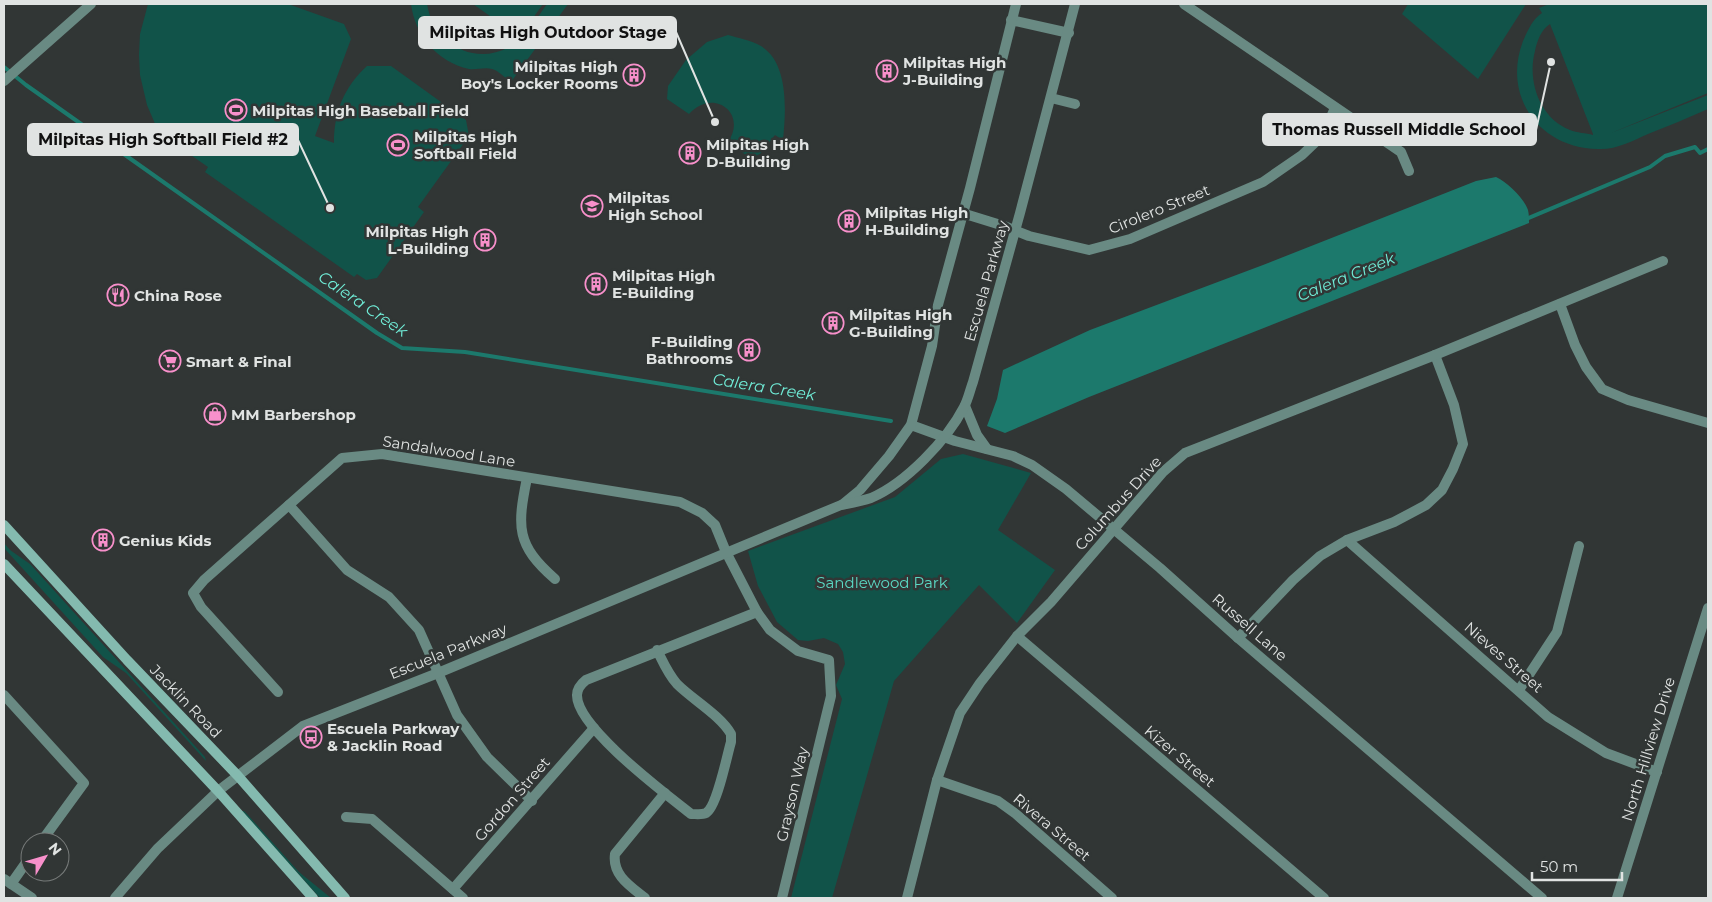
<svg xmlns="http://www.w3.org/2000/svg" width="1712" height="902" viewBox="0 0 1712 902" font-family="Montserrat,sans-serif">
	<rect width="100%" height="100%" fill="#313635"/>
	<!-- green -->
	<g fill="#115349" fill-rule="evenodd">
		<path d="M148,4H288L344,24L351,39L315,136L334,143C334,112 344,87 367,66H391L466,120L469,136L418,207L424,212L377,278L366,280L357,274L354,277L205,172L208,167L159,133L147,105L140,75L139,55L140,34Z"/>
		<path d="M411,4H427C433,42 473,67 509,47C526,37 536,19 547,4H568L511,82C506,79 498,70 492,69C485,67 476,70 469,69C437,62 415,35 411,4Z"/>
		<path d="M473,4H543L523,32L518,29L514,33Z"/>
		<path d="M1408,4H1526L1478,79L1402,14Z"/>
		<path d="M1549,4H1708V93L1611,133L1708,95V109C1688,118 1668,126 1648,134C1632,141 1616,150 1598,149C1539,148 1502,96 1523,41C1528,30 1532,20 1542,13L1539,8ZM1550,24L1593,134V135C1586,133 1577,133 1570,130C1539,118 1527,80 1535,51C1537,41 1541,30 1550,24Z"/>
		<path d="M728,35C738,38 751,40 761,46C789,63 786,111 783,140L775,135L760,154L750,158L728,142C748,113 713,87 689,114L667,99L668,86L686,60L707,42Z"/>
		<path d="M963,454L1031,473L998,530L1055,570L1017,623L979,585L894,681L832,898H791L842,699L836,685L845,664L843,652L838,644L824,638L808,641L798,640L777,622L758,586L748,551L895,497L941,459Z"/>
		<path d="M4,543L10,550L30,564L205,757L206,761L126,673L103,657L4,548Z"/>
		<path d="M242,811H244L248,815L299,872L331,898H320Z"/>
	</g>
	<!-- water -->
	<path fill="#1c796c" d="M1496,177C1507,182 1524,198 1528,210C1529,214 1529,219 1529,223L1089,397L1005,433L987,426L997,399L1003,370L1090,330L1263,265L1476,181Z"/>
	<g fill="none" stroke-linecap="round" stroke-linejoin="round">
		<!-- stream -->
		<g stroke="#1c796c" stroke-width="4">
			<path d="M4,67L26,85L377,333L402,348L465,352L891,421"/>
			<path d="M1524,220L1650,167L1665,156L1695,147L1700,153L1708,149"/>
		</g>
		<!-- minor -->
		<g stroke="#698a83" stroke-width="10">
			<path d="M1184,4L1401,152L1409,171"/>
			<path d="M4,81L91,4"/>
			<path d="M1051,98L1075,104"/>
			<path d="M962,213L1004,226L1029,236L1089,250L1130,239L1263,182L1302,155L1323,135L1335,108"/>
			<path d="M1560,304L1575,345L1586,367L1602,389L1628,400L1708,423"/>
			<path d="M911,425L955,441L1013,456L1032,465L1066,489L1160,568L1238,638L1542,898"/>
			<path d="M527,478C517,527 516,545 555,579"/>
			<path d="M289,505L347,570L389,597L419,630L457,715L487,757L532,801"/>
			<path d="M1347,540L1548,717L1606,753L1657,772"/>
			<path d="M1017,636L1324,898"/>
			<path d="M1238,638L1293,580L1320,556L1347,540L1394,522L1426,505L1442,490L1453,469L1463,444L1454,405L1435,355"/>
			<path d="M657,650C663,662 668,674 677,684C693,700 720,715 731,734V742C727,755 717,807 706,813C702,815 696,814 691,814C666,794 576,727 577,695C577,688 581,684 586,680L757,612"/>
			<path d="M1519,690L1557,632L1579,546"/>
			<path d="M278,692L201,607L193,593L204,580L342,458L382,454L680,502L702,513L715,525L726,552L757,612L770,630L798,651L829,660L831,696L782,898"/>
			<path d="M4,695L84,783L41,842"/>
			<path d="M937,780L998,801L1016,814L1112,898"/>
			<path d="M346,817L372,819L463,898"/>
			<path d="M4,879L32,898"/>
			<path d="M11,884L30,857"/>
			<path d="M453,889L594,728"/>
			<path d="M645,898C630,886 612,875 615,854L665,793"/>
			<path d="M907,898L937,780L960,713L980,683L1017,636L1051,602L1163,472L1185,453L1435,355L1663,261"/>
			<path d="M1617,898L1708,608"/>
		</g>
		<!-- tertiary -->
		<g stroke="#698a83" stroke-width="10">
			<path d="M1011,20L1069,33"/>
			<path d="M965,406L977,435L987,449"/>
			<path d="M843,504L860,490L889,456L911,425L932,346L938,305L970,188L1016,4"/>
			<path d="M115,898L158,848L218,791L303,726L438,673L841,505C851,503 862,501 871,498C906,483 947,440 964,407C968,400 970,390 973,382L1020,213L1075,4"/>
		</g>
		<!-- secondary -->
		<g stroke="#84baaf" stroke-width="10">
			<path d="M4,525L127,660L238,776L345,898"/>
			<path d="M4,564L218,791L313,898"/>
		</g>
	</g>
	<!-- icons -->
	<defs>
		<g id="building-ring" transform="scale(1.125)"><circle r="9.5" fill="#313635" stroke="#f890cb" stroke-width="1.5"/><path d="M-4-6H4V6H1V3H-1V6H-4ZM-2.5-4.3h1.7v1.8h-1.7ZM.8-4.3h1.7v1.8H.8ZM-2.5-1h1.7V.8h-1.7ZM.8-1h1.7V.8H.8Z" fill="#f890cb"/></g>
		<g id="stadium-ring" transform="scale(1.125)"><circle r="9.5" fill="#313635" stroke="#f890cb" stroke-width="1.5"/><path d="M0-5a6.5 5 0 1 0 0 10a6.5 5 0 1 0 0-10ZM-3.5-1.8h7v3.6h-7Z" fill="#f890cb"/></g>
		<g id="school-ring" transform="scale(1.125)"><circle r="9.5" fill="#313635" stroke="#f890cb" stroke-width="1.5"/><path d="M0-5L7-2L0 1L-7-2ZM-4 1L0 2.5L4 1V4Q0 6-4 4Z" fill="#f890cb"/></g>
		<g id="restaurant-ring" transform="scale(1.125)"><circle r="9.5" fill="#313635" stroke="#f890cb" stroke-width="1.5"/><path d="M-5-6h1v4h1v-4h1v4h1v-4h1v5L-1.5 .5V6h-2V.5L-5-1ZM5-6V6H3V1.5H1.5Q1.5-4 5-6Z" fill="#f890cb"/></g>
		<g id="supermarket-ring" transform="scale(1.125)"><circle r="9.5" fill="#313635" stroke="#f890cb" stroke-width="1.5"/><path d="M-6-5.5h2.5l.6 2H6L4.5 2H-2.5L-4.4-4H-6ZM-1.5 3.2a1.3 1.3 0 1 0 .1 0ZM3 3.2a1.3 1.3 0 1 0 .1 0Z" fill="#f890cb"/></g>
		<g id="shop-ring" transform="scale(1.125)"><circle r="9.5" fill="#313635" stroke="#f890cb" stroke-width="1.5"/><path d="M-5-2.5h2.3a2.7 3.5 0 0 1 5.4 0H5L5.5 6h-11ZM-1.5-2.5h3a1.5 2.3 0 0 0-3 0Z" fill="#f890cb"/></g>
		<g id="bus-ring" transform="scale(1.125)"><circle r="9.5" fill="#313635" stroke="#f890cb" stroke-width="1.5"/><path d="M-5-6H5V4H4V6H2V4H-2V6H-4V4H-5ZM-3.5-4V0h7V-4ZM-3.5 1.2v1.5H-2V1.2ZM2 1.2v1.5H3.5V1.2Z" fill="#f890cb"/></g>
	</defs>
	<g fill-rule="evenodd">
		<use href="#building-ring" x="887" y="71"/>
		<use href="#building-ring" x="634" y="75"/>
		<use href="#stadium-ring" x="236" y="110"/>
		<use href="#stadium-ring" x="398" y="145"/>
		<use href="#building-ring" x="690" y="153"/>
		<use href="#school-ring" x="592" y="206"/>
		<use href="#building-ring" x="849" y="221"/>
		<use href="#building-ring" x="485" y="240"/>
		<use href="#building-ring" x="596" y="284"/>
		<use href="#restaurant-ring" x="118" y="295"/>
		<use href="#building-ring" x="833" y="323"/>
		<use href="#building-ring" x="749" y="350"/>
		<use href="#supermarket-ring" x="170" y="361"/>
		<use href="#shop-ring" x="215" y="414"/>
		<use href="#building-ring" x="103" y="540"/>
		<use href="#bus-ring" x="311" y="737"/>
	</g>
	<g text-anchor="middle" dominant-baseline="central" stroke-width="5" stroke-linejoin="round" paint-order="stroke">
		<!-- poi labels -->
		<g font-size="15" font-weight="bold" fill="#e0e3e2" stroke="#313635" text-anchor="start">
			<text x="903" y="62">Milpitas High<tspan x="903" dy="17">J-Building</tspan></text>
			<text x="618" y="66" text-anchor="end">Milpitas High<tspan x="618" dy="17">Boy's Locker Rooms</tspan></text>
			<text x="252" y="110">Milpitas High Baseball Field</text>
			<text x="414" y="136">Milpitas High<tspan x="414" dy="17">Softball Field</tspan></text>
			<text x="706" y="144">Milpitas High<tspan x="706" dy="17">D-Building</tspan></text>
			<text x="608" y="197">Milpitas<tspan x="608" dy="17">High School</tspan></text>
			<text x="865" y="212">Milpitas High<tspan x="865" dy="17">H-Building</tspan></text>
			<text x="469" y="231" text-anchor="end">Milpitas High<tspan x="469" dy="17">L-Building</tspan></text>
			<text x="612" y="275">Milpitas High<tspan x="612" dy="17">E-Building</tspan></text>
			<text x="134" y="295">China Rose</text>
			<text x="849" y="314">Milpitas High<tspan x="849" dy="17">G-Building</tspan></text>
			<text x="733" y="341" text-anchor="end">F-Building<tspan x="733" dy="17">Bathrooms</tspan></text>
			<text x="186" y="361">Smart &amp; Final</text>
			<text x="231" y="414">MM Barbershop</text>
			<text x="119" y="540">Genius Kids</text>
			<text x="327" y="728">Escuela Parkway<tspan x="327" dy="17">&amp; Jacklin Road</tspan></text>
		</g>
		<!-- street labels -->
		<g font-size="15" fill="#e0e3e2" stroke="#313635">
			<text transform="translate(1159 209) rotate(-22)">Cirolero Street</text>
			<text transform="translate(986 281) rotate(-74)">Escuela Parkway</text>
			<text transform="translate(449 451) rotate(9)">Sandalwood Lane</text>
			<text transform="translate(1118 503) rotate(-48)">Columbus Drive</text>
			<text transform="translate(1250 627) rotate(41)">Russell Lane</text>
			<text transform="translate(448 651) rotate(-22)">Escuela Parkway</text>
			<text transform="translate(1504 657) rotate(41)">Nieves Street</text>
			<text transform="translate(186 701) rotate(46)">Jacklin Road</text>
			<text transform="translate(1648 749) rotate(-73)">North Hillview Drive</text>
			<text transform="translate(1180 756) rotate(40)">Kizer Street</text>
			<text transform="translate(792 794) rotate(-77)">Grayson Way</text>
			<text transform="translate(512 799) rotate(-49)">Gordon Street</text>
			<text transform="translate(1052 827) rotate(40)">Rivera Street</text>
		</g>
		<!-- park labels -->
		<g font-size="15" fill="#5ad9c4" stroke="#313635">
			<text x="882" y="582">Sandlewood Park</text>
		</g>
		<!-- water labels -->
		<g font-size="16" font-style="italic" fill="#70ecd7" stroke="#313635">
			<text transform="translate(1346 277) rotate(-22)">Calera Creek</text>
			<text transform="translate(363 304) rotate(34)">Calera Creek</text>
			<text transform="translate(764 387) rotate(9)">Calera Creek</text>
		</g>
	</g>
	<!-- callouts -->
	<path fill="none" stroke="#e0e3e2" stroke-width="2" d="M715 122L676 32M1551 62L1536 130M330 208L298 140"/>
	<g fill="#e0e3e2" stroke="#313635" stroke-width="2">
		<circle cx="715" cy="122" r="5"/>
		<circle cx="1551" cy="62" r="5"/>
		<circle cx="330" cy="208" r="5"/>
	</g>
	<g fill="#e0e3e2" stroke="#e0e3e2" stroke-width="2">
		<rect x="419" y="17" width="257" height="31" rx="5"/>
		<rect x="1263" y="114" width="273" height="31" rx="5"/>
		<rect x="28" y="124" width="270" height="31" rx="5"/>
	</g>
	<g font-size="16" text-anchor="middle" font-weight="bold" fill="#111">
		<text x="548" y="38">Milpitas High Outdoor Stage</text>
		<text x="1399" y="135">Thomas Russell Middle School</text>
		<text x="163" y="145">Milpitas High Softball Field #2</text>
	</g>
	<!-- border -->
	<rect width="1712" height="902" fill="none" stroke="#e0e3e2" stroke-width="10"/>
	<!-- north arrow -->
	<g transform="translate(45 857) rotate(52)"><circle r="24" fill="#313635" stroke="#777b7a"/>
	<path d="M0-4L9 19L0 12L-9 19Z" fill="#f890cb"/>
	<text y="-8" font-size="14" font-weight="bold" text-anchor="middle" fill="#e0e3e2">N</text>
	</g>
	<!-- scale -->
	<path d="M1532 872v8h90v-8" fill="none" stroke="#e0e3e2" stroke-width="2.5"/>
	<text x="1540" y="872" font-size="15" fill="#e0e3e2" stroke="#313635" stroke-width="4" paint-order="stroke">50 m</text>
</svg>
